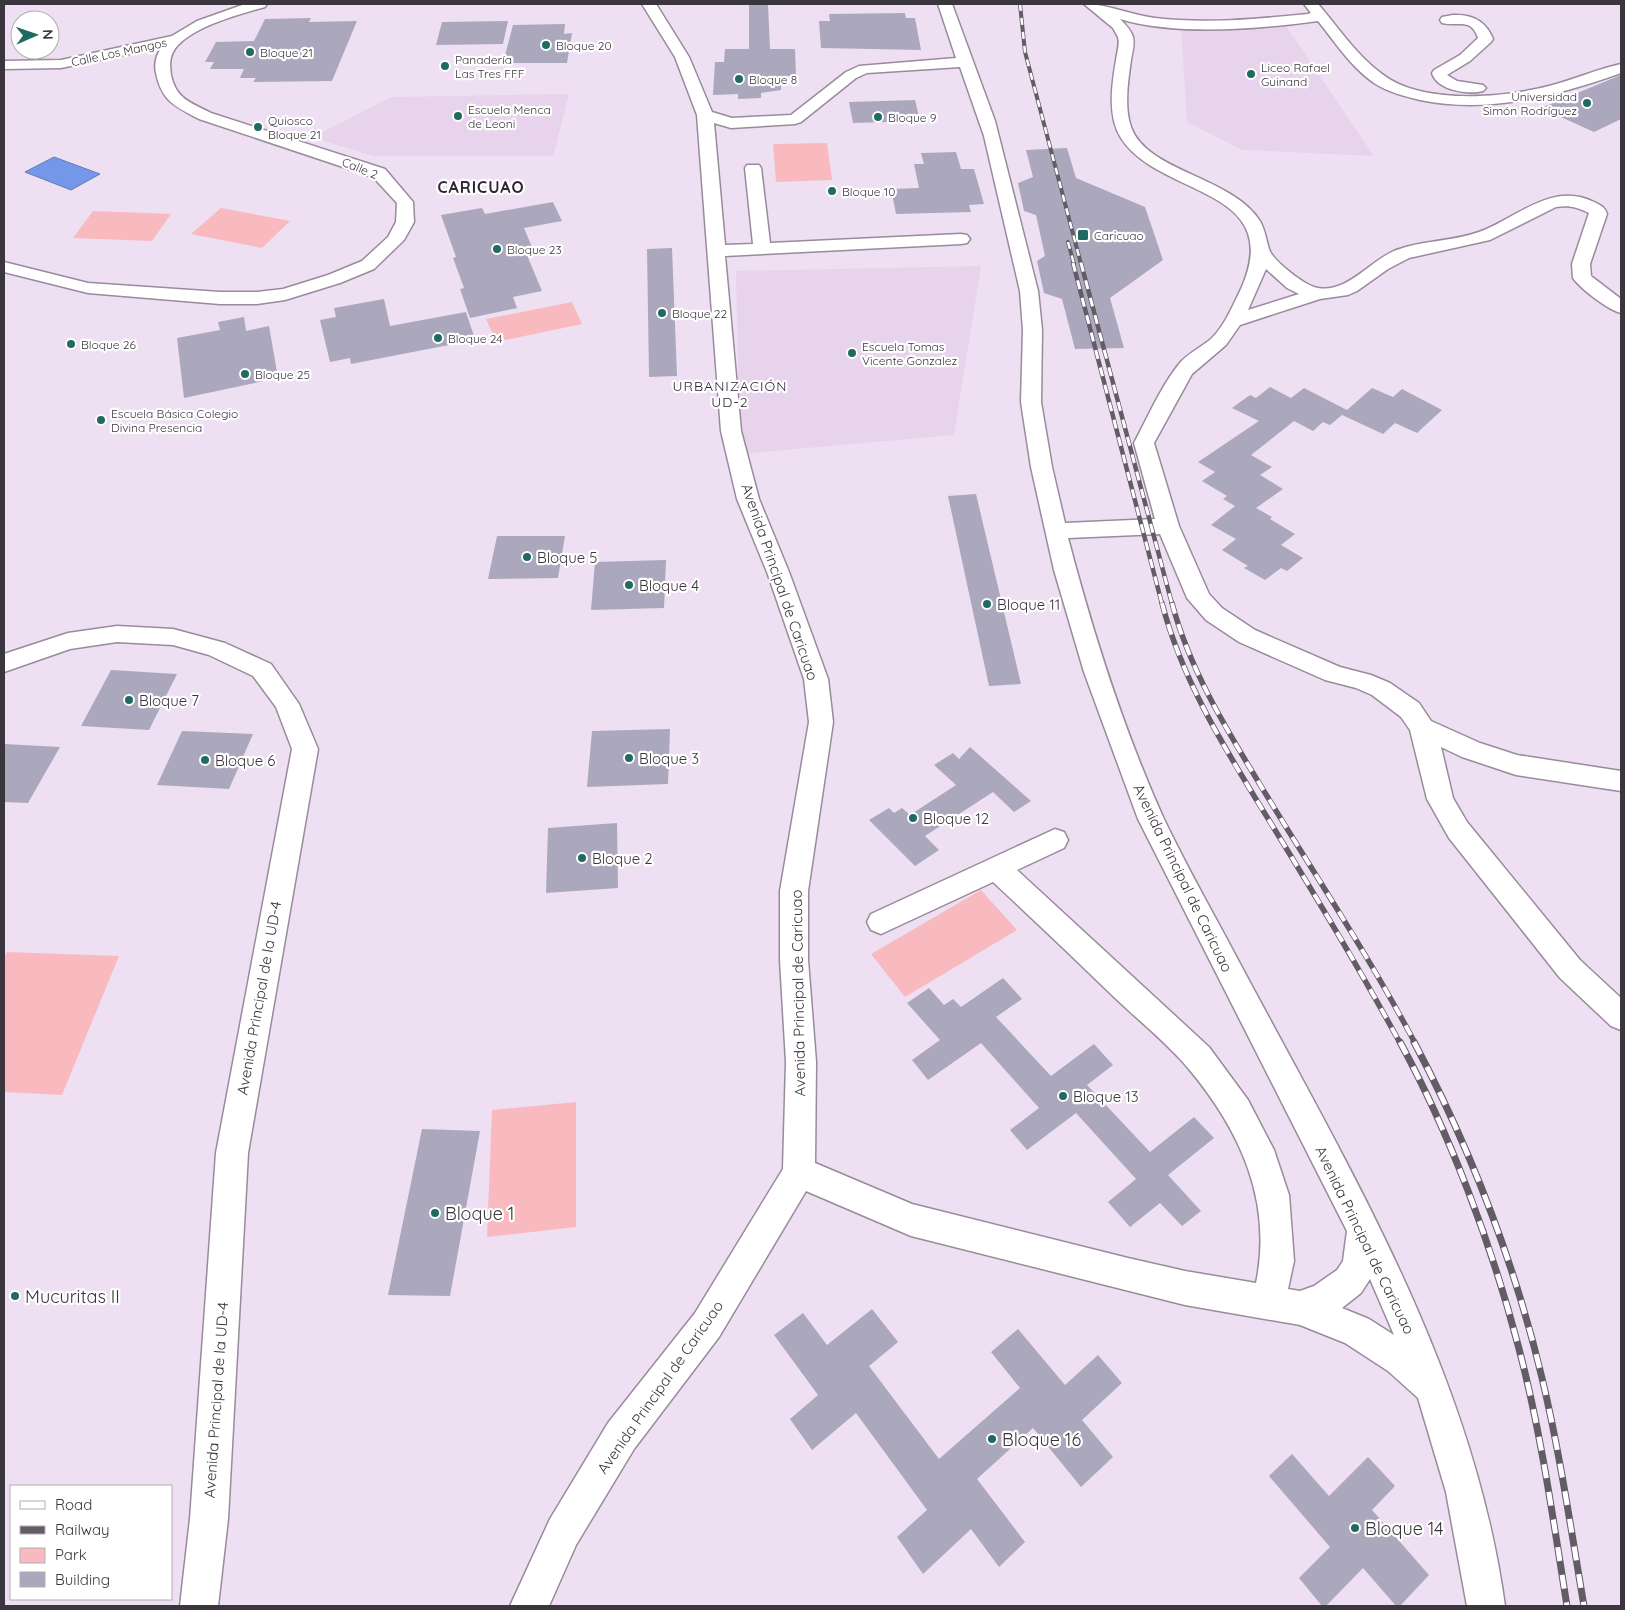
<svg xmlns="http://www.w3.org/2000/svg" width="1625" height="1610" viewBox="0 0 1625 1610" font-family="Quicksand,sans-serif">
	<rect width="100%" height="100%" fill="#efdff3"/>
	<!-- built -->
	<g fill="#e8d3ed">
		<path d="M1181,26H1286L1374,156L1242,150L1187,122Z"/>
		<path d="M569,94L553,156H373L324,141L315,136L391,97Z"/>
		<path d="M981,266L954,435L740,454L736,271Z"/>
	</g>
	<!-- green -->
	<g fill="#f8babf">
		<path d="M827,143L832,180L776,182L773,144Z"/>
		<path d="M221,208L290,221L262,248L191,234Z"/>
		<path d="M93,211L171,214L152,241L73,238Z"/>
		<path d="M572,302L582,324L496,342L486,319Z"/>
		<path d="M981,890L1017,930L905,997L871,954Z"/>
		<path d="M7,952L119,956L62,1095L4,1092V958Z"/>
		<path d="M576,1102V1227L487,1237L492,1110Z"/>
	</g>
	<!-- water -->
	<path fill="#7497e9" stroke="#637ab5" d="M54,157L100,174L71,190L25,172Z"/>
	<!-- building -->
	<g fill="#aba8be">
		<path d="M749,4H768L770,49H795L796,76H781V90L761,93V98L738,99V94L713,95L715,62H724L725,49H749Z"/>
		<path d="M905,13L906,18H915L921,50L821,48L819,21H830L829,14Z"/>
		<path d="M311,18L309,22L357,21L332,81L253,82L256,78H240L244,69H210L214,62H205L216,42L254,41L265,19Z"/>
		<path d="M508,21L503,44L436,45L442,22Z"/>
		<path d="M565,24L564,34L572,33L567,63H503L513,25Z"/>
		<path d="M1621,75V119L1594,132L1541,108Z"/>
		<path d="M915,100L920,121L853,123L849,102Z"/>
		<path d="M1067,148L1076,178L1145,207L1163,260L1110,298L1124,348L1075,349L1062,299L1044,293L1037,261L1045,256L1036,215L1024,211L1018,183L1033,177L1026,150Z"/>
		<path d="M956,152L961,169H974L984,204L969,205L971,212L896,214L891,189L919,188L914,164H924L921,153Z"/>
		<path d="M553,202L562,221L524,228L532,247L524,248L542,291L513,297L517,308L470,318L460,289L464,288L453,258L456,257L441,215L482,208L485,214Z"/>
		<path d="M672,248L677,376L649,377L647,249Z"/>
		<path d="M384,299L390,326L466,312L474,336L447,341L449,345L351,364L350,358L330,362L320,320L336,317L334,308Z"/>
		<path d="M244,317L246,331L269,326L278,378L184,398L177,338L220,330L218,322Z"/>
		<path d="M1270,387L1291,398L1304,388L1347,410L1372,388L1393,397L1402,389L1442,410L1417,433L1395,423L1383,434L1342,415L1330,425L1323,422L1313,431L1294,421L1251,455L1272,467L1260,475L1283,489L1256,508L1272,517L1270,519L1295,534L1281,545L1303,558L1287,571L1281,568L1265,580L1244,568L1248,566L1222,550L1236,539L1211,525L1235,506L1223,499L1227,496L1202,481L1215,472L1198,462L1259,421L1232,408L1250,395L1256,398Z"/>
		<path d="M976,494L1021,684L989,686L948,496Z"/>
		<path d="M497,536H565L558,578L488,579Z"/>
		<path d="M666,560L664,608L591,610L595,562Z"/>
		<path d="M111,670L177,674L149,730L81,726Z"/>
		<path d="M670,729L668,784L587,787L592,731Z"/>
		<path d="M182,731L253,734L229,789L157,785Z"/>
		<path d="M4,744L60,747L28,803L4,802Z"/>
		<path d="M970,747L1031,801L1014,812L993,792L925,836L939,850L915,866L869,820L889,808L894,813L902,808L910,815L956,785L934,765L953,753L959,759Z"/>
		<path d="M617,823L618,888L546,893L548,828Z"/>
		<path d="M1003,978L1022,999L996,1017L1051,1076L1094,1044L1113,1065L1087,1085L1150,1152L1194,1117L1214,1138L1168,1175L1201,1211L1182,1226L1160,1203L1130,1227L1108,1202L1136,1179L1076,1113L1027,1150L1010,1130L1039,1108L981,1043L928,1080L912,1060L940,1040L907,1003L929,988L944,1005L953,999L961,1007Z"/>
		<path d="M422,1129L480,1131L450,1296L388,1295Z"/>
		<path d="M872,1309L898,1342L869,1366L939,1459L1020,1388L991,1352L1018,1329L1065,1385L1098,1355L1122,1383L1082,1420L1113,1457L1081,1487L1033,1428L977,1479L1025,1542L999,1567L971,1529L923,1574L897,1537L927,1510L856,1413L812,1450L790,1419L818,1395L774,1335L803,1313L827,1345Z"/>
		<path d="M1292,1454L1329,1496L1368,1457L1395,1486L1372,1510L1429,1575L1400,1606H1396L1363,1568L1326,1606H1322L1299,1578L1330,1547L1269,1476Z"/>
	</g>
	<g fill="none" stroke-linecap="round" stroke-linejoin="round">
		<!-- minor casing -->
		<g stroke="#998a9c" stroke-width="3">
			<g id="minor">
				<path d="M245,4H267L265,7C240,14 186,28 173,52C169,60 170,67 171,75C176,99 190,102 211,113L385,169L413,202L414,222L404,240L374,269L340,283L285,300L257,304H220L88,293L4,272V262L88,283L220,292H257L283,289L328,275L362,261L388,237L396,222L397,203L373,177L199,119C175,106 162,102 156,73C154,64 156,55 162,47L61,68L4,69V61L61,60L172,36L197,21Z"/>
				<path d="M642,4H656L689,57L712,112L732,118L791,115L846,72L859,66L956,58L938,4H952L995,121L1038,291L1042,330L1041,402L1052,467L1065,523L1155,519L1134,443C1148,417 1160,388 1179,364C1188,353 1202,347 1212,338C1225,325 1233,305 1241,289C1287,186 1159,198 1121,138C1107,116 1112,84 1116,60C1117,52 1120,45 1118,37L1113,28L1084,4C1109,4 1130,15 1155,18C1205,24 1258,19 1308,14L1311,13L1304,4H1318C1338,27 1356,55 1382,74C1422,105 1502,98 1549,86C1573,80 1597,69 1621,64V73C1556,96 1489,114 1420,100C1404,96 1388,92 1374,83C1351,67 1335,42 1318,21C1260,29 1176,36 1120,19C1125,24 1131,30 1133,37C1135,45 1132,53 1131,60C1128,81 1124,107 1131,127C1147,172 1231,176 1260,221C1265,230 1266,239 1269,249C1272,260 1306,287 1318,288C1347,293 1369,262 1394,251C1421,240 1451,242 1479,232C1516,219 1551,181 1594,202C1600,205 1605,207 1607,214L1590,264L1591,276L1621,299V313C1608,310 1581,289 1573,278L1572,264L1589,213C1577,207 1569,205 1556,207L1490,240L1409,258L1388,269L1357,291L1348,295L1320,299L1240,325L1226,345L1192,374L1154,443L1179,526L1209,594L1222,608L1255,630L1340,667L1371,675L1390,683L1419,703L1431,721L1480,743L1517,755L1621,771V791L1516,775L1462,757L1441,747L1453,798L1467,822L1580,960L1621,998V1030L1611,1026L1560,978L1449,838L1427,799L1410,730L1401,717L1372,695L1356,688L1325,680L1239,642L1206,620L1187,598L1160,534L1068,538C1093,633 1123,729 1164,819C1184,861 1207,902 1229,943C1341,1155 1472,1365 1505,1606H1467L1446,1492L1418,1398L1388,1371L1345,1343L1300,1325L1185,1305L911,1236L806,1191L719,1337L634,1449L576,1545L549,1606H510L550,1519L608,1423L695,1313L783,1169L786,1062L780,960V891L809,722L804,679L767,572L737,499L721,431L697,115L675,57ZM960,67L984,136L1020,291L1023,330L1021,402L1031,467L1054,570L1084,672L1138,819L1347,1231L1343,1261L1337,1270L1314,1286L1300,1291L1288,1289L1294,1261L1289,1195L1274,1150L1248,1100L1209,1047L1017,870L1064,848L1068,840L1064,832L1055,829L871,914L867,922L871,930L881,934L993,882C1034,920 1074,958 1114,997C1137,1019 1168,1044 1188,1068C1240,1130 1273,1201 1256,1283L1185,1271L1128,1258L912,1204L815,1163L816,1062L808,960V891L833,722L828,679L789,572L759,499L741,431L725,256L961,244L967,243L970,239L967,235L961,234L770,243L761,168L759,165H747L745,168L753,244L725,245L714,123L731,128L795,124L801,122L856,78L867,73ZM1266,269L1287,288L1299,294L1248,310ZM1370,1279L1394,1335L1369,1319L1342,1308L1361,1293Z"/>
				<path d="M1453,15C1472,14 1486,21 1493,39L1491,42L1470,61L1447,75L1457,81L1483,85L1486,88L1483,91C1467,95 1437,90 1432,73L1434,70L1460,55L1478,38C1471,17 1458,27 1442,23L1440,20L1442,17Z"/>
				<path d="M117,626L173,629L225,643L271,664L299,704L318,749L248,1153L228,1519L218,1606H180L190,1519L216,1153L292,749L276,707L253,676L209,655L173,645L117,642L70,649L4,672V654L68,633Z"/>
			</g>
		</g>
		<!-- minor -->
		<use href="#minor" fill="#fff" fill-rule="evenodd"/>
		<!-- rail-far3 casing -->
		<g stroke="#635b66" stroke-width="4">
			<g id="rail-far3">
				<path d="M1020,4L1025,52L1081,264"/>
				<path d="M1068,242L1074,264"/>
			</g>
		</g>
		<!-- rail-far2 casing -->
		<g stroke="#635b66" stroke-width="4.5">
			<g id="rail-far2">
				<path d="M1073,263L1162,604"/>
				<path d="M1081,263L1172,604"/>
			</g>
		</g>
		<!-- rail-far1 casing -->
		<g stroke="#635b66" stroke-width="5.5">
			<g id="rail-far1">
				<path d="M1162,603C1183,685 1231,758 1275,830C1318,900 1361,971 1400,1043"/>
				<path d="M1172,603C1190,672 1230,735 1267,796C1317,878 1370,958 1415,1043"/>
			</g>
		</g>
		<!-- rail casing -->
		<g stroke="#635b66" stroke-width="7">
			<g id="rail">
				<path d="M1400,1042C1450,1134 1491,1243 1518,1345C1541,1431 1553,1519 1567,1606"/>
				<path d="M1414,1042C1470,1148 1514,1261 1542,1378C1560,1453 1571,1530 1584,1606"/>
			</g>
		</g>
		<!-- rail-far3 -->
		<use href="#rail-far3" stroke="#fff" stroke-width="2.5" stroke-dasharray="7" stroke-linecap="butt"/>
		<!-- rail-far2 -->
		<use href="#rail-far2" stroke="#fff" stroke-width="3" stroke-dasharray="9" stroke-linecap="butt"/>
		<!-- rail-far1 -->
		<use href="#rail-far1" stroke="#fff" stroke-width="4" stroke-dasharray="11" stroke-linecap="butt"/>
		<!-- rail -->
		<use href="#rail" stroke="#fff" stroke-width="5" stroke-dasharray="14" stroke-linecap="butt"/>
	</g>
	<!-- markers -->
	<g fill="#206a62" stroke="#fff" stroke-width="2">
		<circle cx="546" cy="45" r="5"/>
		<circle cx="250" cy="52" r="5"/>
		<circle cx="445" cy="66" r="5"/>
		<circle cx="1251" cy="74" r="5"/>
		<circle cx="739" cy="79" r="5"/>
		<circle cx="1587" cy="103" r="5"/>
		<circle cx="458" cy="116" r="5"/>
		<circle cx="878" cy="117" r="5"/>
		<circle cx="258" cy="127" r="5"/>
		<circle cx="832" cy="191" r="5"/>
		<rect x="1077" y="229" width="12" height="12" rx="2.5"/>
		<circle cx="497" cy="249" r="5"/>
		<circle cx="662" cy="313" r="5"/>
		<circle cx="438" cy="338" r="5"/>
		<circle cx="71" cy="344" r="5"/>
		<circle cx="852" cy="353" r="5"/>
		<circle cx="245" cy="374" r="5"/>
		<circle cx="101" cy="420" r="5"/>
		<circle cx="527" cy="557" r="5"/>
		<circle cx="629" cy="585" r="5"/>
		<circle cx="987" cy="604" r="5"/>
		<circle cx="129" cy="700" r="5"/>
		<circle cx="629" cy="758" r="5"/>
		<circle cx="205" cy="760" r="5"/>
		<circle cx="913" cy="818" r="5"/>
		<circle cx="582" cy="858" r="5"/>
		<circle cx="1063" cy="1096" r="5"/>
		<circle cx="435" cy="1213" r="5"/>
		<circle cx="15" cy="1296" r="5"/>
		<circle cx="992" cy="1439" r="5"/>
		<circle cx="1355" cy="1528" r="5"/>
	</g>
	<g text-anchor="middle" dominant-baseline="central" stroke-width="4.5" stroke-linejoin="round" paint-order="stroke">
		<!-- far-poi labels -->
		<g font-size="12" fill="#3b353d" stroke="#fff" text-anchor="start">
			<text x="556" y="45">Bloque 20</text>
			<text x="260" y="52">Bloque 21</text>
			<text x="455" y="59">Panadería<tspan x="455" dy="14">Las Tres FFF</tspan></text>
			<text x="1261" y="67">Liceo Rafael<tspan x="1261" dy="14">Guinand</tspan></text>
			<text x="749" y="79">Bloque 8</text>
			<text x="1577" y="96" text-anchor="end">Universidad<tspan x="1577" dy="14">Simón Rodríguez</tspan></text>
			<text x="468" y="109">Escuela Menca<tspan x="468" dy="14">de Leoni</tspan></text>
			<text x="888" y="117">Bloque 9</text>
			<text x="268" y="120">Quiosco<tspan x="268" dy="14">Bloque 21</tspan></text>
			<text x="842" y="191">Bloque 10</text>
			<text x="1094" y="235">Caricuao</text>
			<text x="507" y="249">Bloque 23</text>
			<text x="672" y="313">Bloque 22</text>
			<text x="448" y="338">Bloque 24</text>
			<text x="81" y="344">Bloque 26</text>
			<text x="862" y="346">Escuela Tomas<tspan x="862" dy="14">Vicente Gonzalez</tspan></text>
			<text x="255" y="374">Bloque 25</text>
			<text x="111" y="413">Escuela Básica Colegio<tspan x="111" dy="14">Divina Presencia</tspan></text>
		</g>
		<!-- far-street labels -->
		<g font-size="12" fill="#3b353d" stroke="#fff">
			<text transform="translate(119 52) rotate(-12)">Calle Los Mangos</text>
			<text transform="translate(360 168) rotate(22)">Calle 2</text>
		</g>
		<!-- far-neighbourhood labels -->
		<g font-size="14" letter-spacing="1" fill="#312634" stroke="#fff">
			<text x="730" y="386">URBANIZACIÓN<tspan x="730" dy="16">UD-2</tspan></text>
		</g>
		<!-- poi labels -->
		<g font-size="15" fill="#3b353d" stroke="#fff" text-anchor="start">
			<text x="537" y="557">Bloque 5</text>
			<text x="639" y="585">Bloque 4</text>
			<text x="997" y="604">Bloque 11</text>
			<text x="139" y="700">Bloque 7</text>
			<text x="639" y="758">Bloque 3</text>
			<text x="215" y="760">Bloque 6</text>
			<text x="923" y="818">Bloque 12</text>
			<text x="592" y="858">Bloque 2</text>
			<text x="1073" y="1096">Bloque 13</text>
		</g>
		<!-- street labels -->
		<g font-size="15" fill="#3b353d" stroke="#fff">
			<text transform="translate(780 582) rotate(71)">Avenida Principal de Caricuao</text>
			<text transform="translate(1183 878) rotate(64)">Avenida Principal de Caricuao</text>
			<text transform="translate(798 993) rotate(-91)">Avenida Principal de Caricuao</text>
			<text transform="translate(259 998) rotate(-80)">Avenida Principal de la UD-4</text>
			<text transform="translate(1365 1240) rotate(64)">Avenida Principal de Caricuao</text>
			<text transform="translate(660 1387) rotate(-55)">Avenida Principal de Caricuao</text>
			<text transform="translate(216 1400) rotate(-86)">Avenida Principal de la UD-4</text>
		</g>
		<!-- far-district labels -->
		<g font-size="16" font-weight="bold" letter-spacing="1" fill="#312634" stroke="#fff">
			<text x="481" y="187">CARICUAO</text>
		</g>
		<!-- near-poi labels -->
		<g font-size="18" fill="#3b353d" stroke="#fff" text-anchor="start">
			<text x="445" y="1213">Bloque 1</text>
			<text x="25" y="1296">Mucuritas II</text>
			<text x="1002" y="1439">Bloque 16</text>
			<text x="1365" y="1528">Bloque 14</text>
		</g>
	</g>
	<!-- border -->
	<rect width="1625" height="1610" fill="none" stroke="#3b353d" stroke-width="10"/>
	<!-- legend -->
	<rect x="10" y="1485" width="162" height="115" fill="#ffffff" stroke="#b1aeb1"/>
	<rect x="20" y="1501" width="25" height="8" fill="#ffffff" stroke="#b1aeb1"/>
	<text x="55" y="1510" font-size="15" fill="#3b353d">Road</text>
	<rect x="20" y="1526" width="25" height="8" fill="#635b66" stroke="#b1aeb1"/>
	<text x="55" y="1535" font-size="15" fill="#3b353d">Railway</text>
	<rect x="20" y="1548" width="25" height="15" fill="#f8babf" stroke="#b1aeb1"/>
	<text x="55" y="1560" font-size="15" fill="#3b353d">Park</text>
	<rect x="20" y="1572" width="25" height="15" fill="#aba8be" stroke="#b1aeb1"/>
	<text x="55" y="1585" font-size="15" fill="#3b353d">Building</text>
	<!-- north arrow -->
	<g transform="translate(35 35) rotate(88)"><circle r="24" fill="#ffffff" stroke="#b1aeb1"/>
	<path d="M0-4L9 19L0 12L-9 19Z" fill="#206a62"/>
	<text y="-8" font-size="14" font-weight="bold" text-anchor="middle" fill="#3b353d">N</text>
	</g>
</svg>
